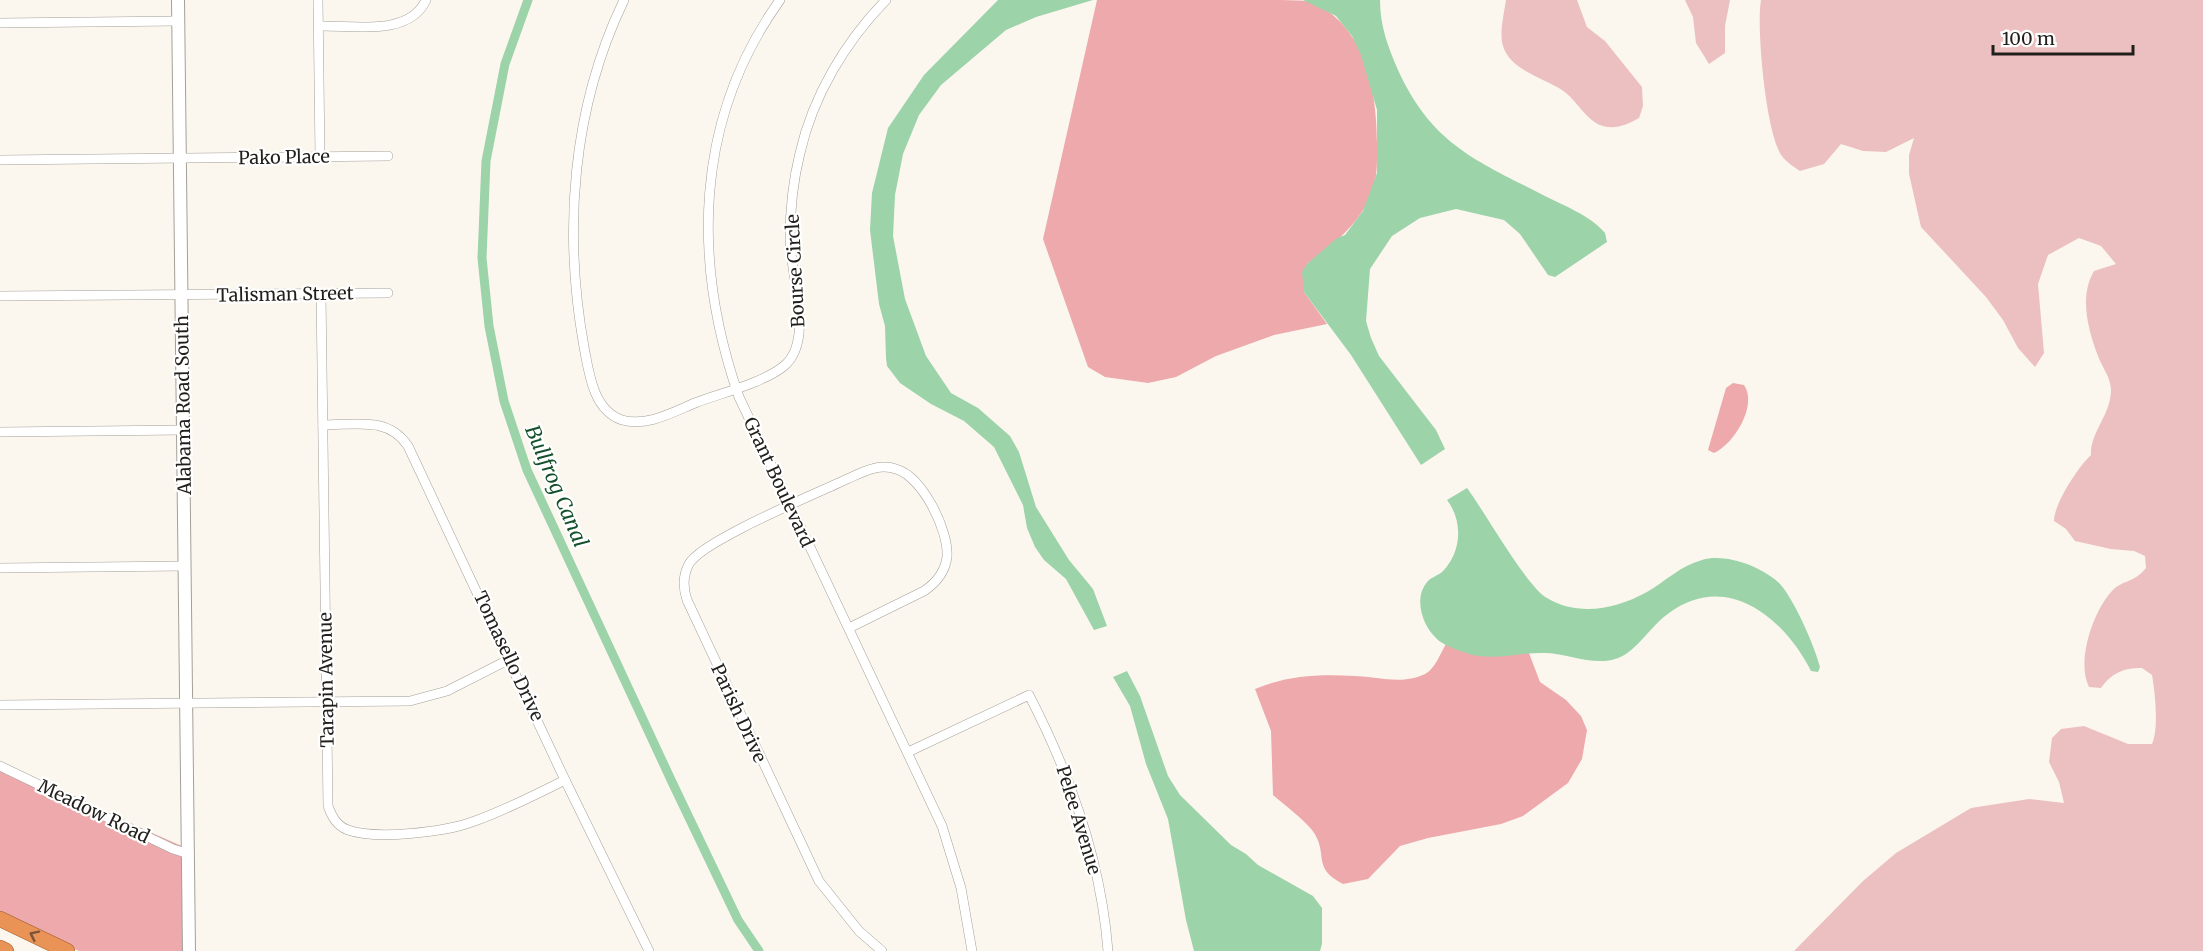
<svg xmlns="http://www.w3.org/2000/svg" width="2203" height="951" viewBox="0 0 2203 951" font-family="Merriweather,serif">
	<rect width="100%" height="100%" fill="#fbf7ee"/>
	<!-- green -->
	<g fill="#ecc0c1">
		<path d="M1506,0H1577L1587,27L1605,41L1642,87L1643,106L1639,118C1628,124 1616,130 1603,126C1586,121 1577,100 1562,90C1544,78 1510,70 1503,46C1499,33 1504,14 1506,0Z"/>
		<path d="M1685,0H1730L1725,26V53L1709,64L1696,43L1693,17Z"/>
		<path d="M1761,0H2203V951H1794L1863,881L1896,853L1971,808L2029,799L2064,803L2059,782L2049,762L2052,738L2061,729L2084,726L2128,744H2152C2159,729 2155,692 2152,675L2142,668C2123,668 2112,673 2101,688L2089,687C2076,662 2093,611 2112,591C2122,580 2134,583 2146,568L2145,556L2134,551L2111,549L2075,541L2066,529L2054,521C2054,504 2078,467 2091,455C2090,432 2111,415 2111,390C2111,378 2102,367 2098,356C2088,330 2079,296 2094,271L2116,264L2101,246L2079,238L2048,255L2038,284L2044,353L2035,367L2018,348L2003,320L1986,297L1921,227L1909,174V155L1914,138L1886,152L1863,151L1841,144L1824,164L1800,171C1794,167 1786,162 1782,156C1766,136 1756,26 1761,0Z"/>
	</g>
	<!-- forest -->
	<g fill="#eda9ab">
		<path d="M1097,0C1149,0 1201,0 1252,0C1269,0 1291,0 1307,1C1364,20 1377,89 1377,142C1377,160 1378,178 1371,195C1358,226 1332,245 1307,264L1304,292L1327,324L1274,335L1216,356L1176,377L1148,383L1105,377L1088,367L1043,239Z"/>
		<path d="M1733,383L1744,385C1758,405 1734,444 1714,453L1708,450L1726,388Z"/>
		<path d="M1446,644C1478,657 1495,657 1529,653L1540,682L1566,700L1581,716L1587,730L1582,759L1568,783L1523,816L1501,824L1428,838L1400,846L1368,879L1343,884C1310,867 1330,854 1312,830C1302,818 1286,806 1273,795L1271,731L1255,689C1289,675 1319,674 1355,676C1379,677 1402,685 1425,674C1435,669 1440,654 1446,644Z"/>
		<path d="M0,766L184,847V951H79L0,913Z"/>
	</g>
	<!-- water -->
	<g fill="#9cd3a9">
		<path d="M998,0H1093L1036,17L1006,30L941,85L919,115L903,154L895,195L893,236L905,299L926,356L951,393L978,408L1010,436L1019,452L1036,507L1069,560L1093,589L1107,626L1094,630L1066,579L1044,560L1035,547L1027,528L1023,505L994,447L964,421L931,404L900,383L887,366L886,358L885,326L879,304L870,230L872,193L888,128L924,75Z"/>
		<path d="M1303,0H1380C1380,26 1388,47 1398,70C1432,144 1475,160 1543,195C1564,206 1590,215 1605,233L1607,242L1555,277L1548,275L1520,234L1504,220L1456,209L1420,218L1392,236L1370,269L1366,321L1371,338L1379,356L1436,430L1445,449L1421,465L1351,355L1304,292L1302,272L1307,264L1337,238L1345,235L1363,211L1377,173V110L1361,55L1352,36L1336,16Z"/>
		<path d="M1467,488C1485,512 1526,586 1547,598C1579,617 1616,609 1647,592C1666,581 1680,566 1702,560C1725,553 1760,566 1778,582C1793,596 1815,647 1820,667L1818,672L1811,671C1784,618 1727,570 1669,613C1653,624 1642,643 1626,654C1602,670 1571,654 1546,653C1521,652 1497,660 1473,655C1463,652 1443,646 1436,638C1422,625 1413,597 1428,581C1432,577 1439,575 1443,571C1462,551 1463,521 1447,500Z"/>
		<path d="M1127,671L1140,696L1168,776L1180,795L1231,845L1246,854L1258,865L1313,896L1322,908V944L1320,951H1194L1186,920L1168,819L1146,764L1130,706L1113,677Z"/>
	</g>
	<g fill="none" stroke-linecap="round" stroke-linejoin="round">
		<!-- canal -->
		<path stroke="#9cd3a9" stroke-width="9" d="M528,0L505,64L486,161L482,258L489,326L504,401L527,470L672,782L738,920L759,951"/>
		<!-- minor casing -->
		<g stroke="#a4a098" stroke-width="10">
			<g id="minor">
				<path d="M318,0L320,156"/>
				<path d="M624,0C572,108 563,230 584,347C589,373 593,410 622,420C647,427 673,412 695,403C721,393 763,383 784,366C815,340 790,275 790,239C790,210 793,181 800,153C813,96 845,42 886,0"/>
				<path d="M780,0C694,120 692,262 739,397L942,826L961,888L972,951"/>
				<path d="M0,23L178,21"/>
				<path d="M319,26C353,25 409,37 426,0"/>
				<path d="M0,160L388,156"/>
				<path d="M321,294L328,806C332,817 337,826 348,830C377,840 444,832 472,822C504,811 535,795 565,780"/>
				<path d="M0,296L388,293"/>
				<path d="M323,425C356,425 388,416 408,446L565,780L649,951"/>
				<path d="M0,432L184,430"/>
				<path d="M0,568L185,566"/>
				<path d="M849,628L924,591C936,583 945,572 947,557C949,531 923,477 896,469C879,463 863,472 847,479C818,493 701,541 689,564C683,575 683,588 687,600L819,881L859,931L882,951"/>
				<path d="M0,705L410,701L447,691L508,660"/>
				<path d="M908,752L1029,695C1071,776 1101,860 1108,951"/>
				<path d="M0,766L173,849L189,854"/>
			</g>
		</g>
		<!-- tertiary casing -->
		<g stroke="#a4a098" stroke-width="14">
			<path id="tertiary" d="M178,0L189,951"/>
		</g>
		<!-- trunk casing -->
		<g stroke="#a05927" stroke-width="16">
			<g id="trunk">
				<path d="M0,919L67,951"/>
				<path d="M0,948L6,951"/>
			</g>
		</g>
		<!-- minor -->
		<use href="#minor" stroke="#fff" stroke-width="9"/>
		<!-- tertiary -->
		<use href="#tertiary" stroke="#fff" stroke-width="12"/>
		<!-- trunk -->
		<use href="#trunk" stroke="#ea9357" stroke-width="15"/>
	</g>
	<!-- one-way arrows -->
	<defs><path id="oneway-chevron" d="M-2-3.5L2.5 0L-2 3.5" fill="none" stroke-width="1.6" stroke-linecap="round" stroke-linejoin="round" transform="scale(1.5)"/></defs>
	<use stroke="#7b5337" href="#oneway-chevron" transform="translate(34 935) rotate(-154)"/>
	<g text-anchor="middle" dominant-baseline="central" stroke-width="4.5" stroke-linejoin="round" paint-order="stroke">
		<!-- street labels -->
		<g font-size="18" fill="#211f1c" stroke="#fff">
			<text transform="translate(284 157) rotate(-1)">Pako Place</text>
			<text transform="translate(795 271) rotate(-93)">Bourse Circle</text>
			<text transform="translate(285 294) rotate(-1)">Talisman Street</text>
			<text transform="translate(183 405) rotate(-91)">Alabama Road South</text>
			<text transform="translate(779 482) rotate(65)">Grant Boulevard</text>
			<text transform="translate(509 656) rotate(65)">Tomasello Drive</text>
			<text transform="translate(326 680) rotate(-91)">Tarapin Avenue</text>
			<text transform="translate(739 713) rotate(65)">Parish Drive</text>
			<text transform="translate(94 811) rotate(26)">Meadow Road</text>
			<text transform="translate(1079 820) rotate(73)">Pelee Avenue</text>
		</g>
		<!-- water labels -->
		<g font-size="20" font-style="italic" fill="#14512b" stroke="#fff">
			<text transform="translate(557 486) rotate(67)">Bullfrog Canal</text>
		</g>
	</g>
	<!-- scale -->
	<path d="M1993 45v9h140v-9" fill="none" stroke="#211f1c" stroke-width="3"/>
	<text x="2002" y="45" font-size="18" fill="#211f1c" stroke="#ffffff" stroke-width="4.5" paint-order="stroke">100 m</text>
</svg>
